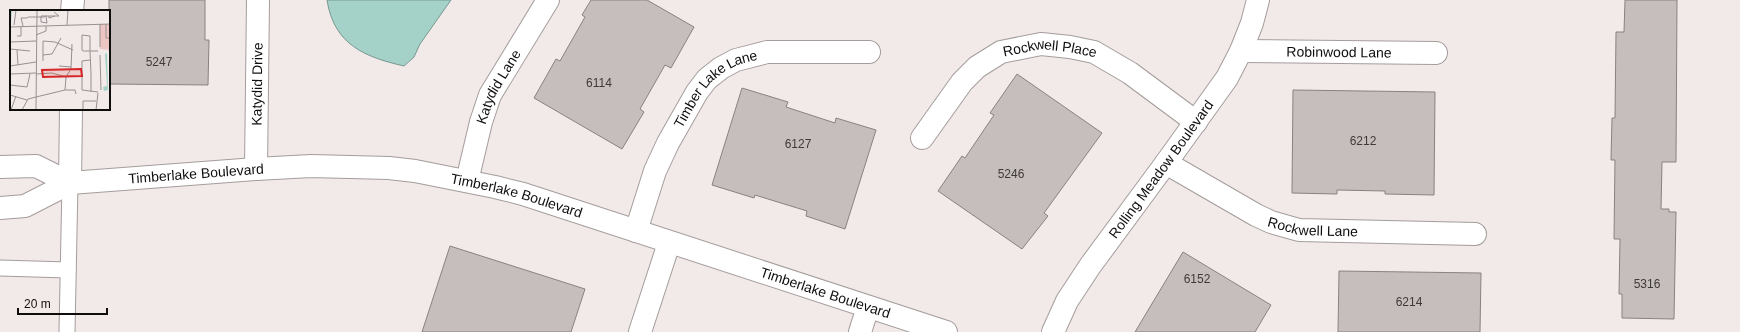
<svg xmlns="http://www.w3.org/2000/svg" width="1740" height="332" viewBox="0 0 1740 332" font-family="Arial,sans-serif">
	<rect width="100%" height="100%" fill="#f2e9e9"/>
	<!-- water -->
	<path fill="#a5d2c8" stroke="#789790" d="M327,0H451L420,44L414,57L404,66C365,57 334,45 327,0Z"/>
	<!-- building -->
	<g fill="#c6bebd" stroke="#898281">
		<path d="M109,0H205V40H209L208,85L109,84Z"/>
		<path d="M591,0H647L694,27L671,68L665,65L640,109L644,112L622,149L534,98L556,59L560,61L585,17L582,15Z"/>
		<path d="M1625,0H1677L1676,162H1662L1661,209H1669V212H1676L1674,319L1622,318V294H1619L1620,239H1614L1615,160H1611L1612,118H1615L1616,32H1624Z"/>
		<path d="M1017,74L1102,133L1044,213L1048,216L1022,249L938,191L962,156L965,158L994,115L990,113Z"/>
		<path d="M742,88L788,102L786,107L835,123L836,118L876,130L845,229L806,216L807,211L755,195L754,198L712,185Z"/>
		<path d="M1293,90L1435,92L1434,195L1385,194V191L1337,190V194L1292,193Z"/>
		<path d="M450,246L585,289L571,332H422Z"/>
		<path d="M1183,252L1271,305L1255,332H1135Z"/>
		<path d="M1339,271L1481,273L1480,332H1338Z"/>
	</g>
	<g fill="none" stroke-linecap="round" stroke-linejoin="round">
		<!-- service casing -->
		<g stroke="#a49d9c" stroke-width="17">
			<g id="service">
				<path d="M0,268L68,270"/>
				<path d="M67,332L70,183"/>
			</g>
		</g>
		<!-- minor casing -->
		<g stroke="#a49d9c" stroke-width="24">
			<g id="minor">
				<path d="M72,11L73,0"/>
				<path id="s1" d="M1241,51L1436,53"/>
				<path id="s2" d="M922,138L962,82L977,67L1001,52L1041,44L1070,47L1094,52L1130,73L1196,122"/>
				<path id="s3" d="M1166,163L1256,215L1271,222L1299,230L1475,234"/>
				<path d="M0,167L36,166L70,183"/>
				<path id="s4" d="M256,169L258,0"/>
				<path id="s5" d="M467,181L481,122L490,95L548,0"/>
				<path d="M70,183L71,109"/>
				<path id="s6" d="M0,208L25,206L70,183L256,169L311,166L389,168L415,171L495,187L523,194L946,332"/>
				<path id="s7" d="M636,231L655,171L668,143L697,92L707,79L721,68L736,60L767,52H869"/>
				<path d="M640,332L669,243"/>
				<path d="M860,332L868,307"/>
				<path id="s8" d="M1053,332L1067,301L1090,266L1166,163L1227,78L1241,51L1252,23L1258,0"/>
			</g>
		</g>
		<!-- service -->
		<use href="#service" stroke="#fff" stroke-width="15"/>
		<!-- minor -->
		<use href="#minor" stroke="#fff" stroke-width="22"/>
	</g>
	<g text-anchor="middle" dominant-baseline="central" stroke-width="3" stroke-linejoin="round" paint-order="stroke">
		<!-- number labels -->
		<g font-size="12" fill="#3e3a39">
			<text x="159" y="62">5247</text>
			<text x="599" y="83">6114</text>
			<text x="1363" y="141">6212</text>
			<text x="798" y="144">6127</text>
			<text x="1011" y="174">5246</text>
			<text x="1197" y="279">6152</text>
			<text x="1647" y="284">5316</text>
			<text x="1409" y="302">6214</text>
		</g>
		<!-- street labels -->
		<g font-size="14" fill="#100e0d" stroke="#f2e9e9">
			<text stroke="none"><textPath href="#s1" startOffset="98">Robinwood Lane</textPath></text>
			<text stroke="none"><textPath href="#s2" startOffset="168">Rockwell Place</textPath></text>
			<text stroke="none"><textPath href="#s4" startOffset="85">Katydid Drive</textPath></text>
			<text stroke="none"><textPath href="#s5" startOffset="100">Katydid Lane</textPath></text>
			<text stroke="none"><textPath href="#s7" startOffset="169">Timber Lake Lane</textPath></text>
			<text stroke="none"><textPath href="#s8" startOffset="196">Rolling Meadow Boulevard</textPath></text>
			<text stroke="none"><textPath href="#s6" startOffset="202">Timberlake Boulevard</textPath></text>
			<text stroke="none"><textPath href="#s6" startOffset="526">Timberlake Boulevard</textPath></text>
			<text stroke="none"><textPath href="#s3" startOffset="163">Rockwell Lane</textPath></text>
			<text stroke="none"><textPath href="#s6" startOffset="850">Timberlake Boulevard</textPath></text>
		</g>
	</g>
	<!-- overview -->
	<g transform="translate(10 10)">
		<rect width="100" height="100" fill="#f2e9e9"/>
		<path d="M90,14H100V40L90,39Z" fill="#ebc6c3"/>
		<path d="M97,43L98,80L94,81L93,77L97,76L95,44Z" fill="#a5d2c8"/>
		<path fill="none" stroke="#a5d2c8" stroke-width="2" d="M0,12L1,0"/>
		<path fill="none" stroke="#989191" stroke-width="1" d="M44,2L49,6H39V8L45,6M96,14V28H100M4,15L6,0M57,15L58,0M13,16L11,8H17L18,7H34L36,6L37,13L31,12V6H39M0,17L100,14M26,25L36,21V16M7,26H11V16M0,32L26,31M90,37V14M0,39L20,41M7,40L8,55M33,45L42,44L51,28M90,45L91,80M80,50L72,51V80L88,82M33,51V31L45,32L63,40M0,56L26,52M49,56L61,57M0,64L26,63M26,64L42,63L56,67M0,75L17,77L20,64M55,80L56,67L61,59L62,34M55,80H65L66,84M81,82V64L80,41V26L72,25V40L73,41H88M0,85L17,90M26,87L55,80M1,100L6,86M12,100L18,89L26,87M26,100L27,0M73,100V91H86M86,100L88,83"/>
		<path fill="#d62828" fill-opacity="0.15" stroke="#d62828" stroke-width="2" d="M71,59L72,66L33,67L32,60Z"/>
		<rect width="100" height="100" fill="none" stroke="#100e0d" stroke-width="2"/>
	</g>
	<!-- scale -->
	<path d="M18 308v6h89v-6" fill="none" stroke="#100e0d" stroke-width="2"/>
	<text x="24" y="308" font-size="12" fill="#100e0d" stroke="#f2e9e9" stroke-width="3" paint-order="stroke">20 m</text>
</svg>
